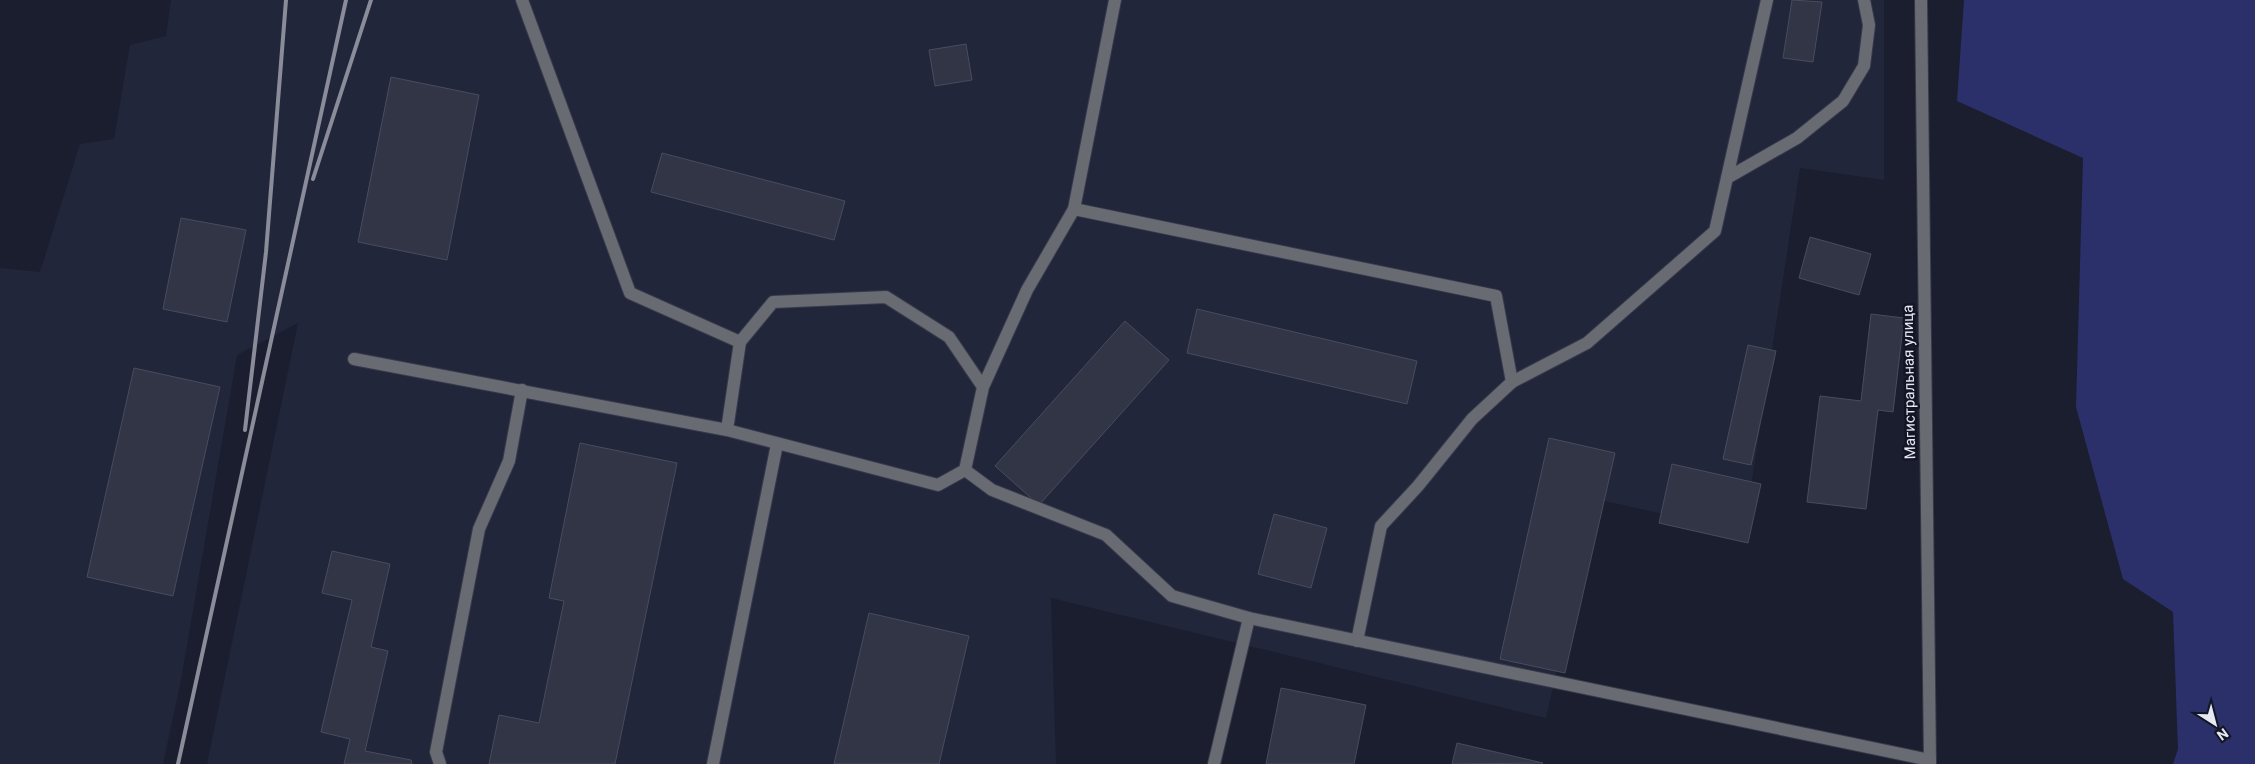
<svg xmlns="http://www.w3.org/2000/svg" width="2255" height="764" viewBox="0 0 2255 764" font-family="Roboto,sans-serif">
	<rect width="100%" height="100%" fill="#1b1e2e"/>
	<!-- built -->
	<path fill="#22263b" d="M171,0H1884V180L1800,168L1744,532L1596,499L1546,718L1051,598L1056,764H207L298,323L237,355L181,680L163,764H0V268L40,272L80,144L114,139L130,45L166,36Z"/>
	<!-- green -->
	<path fill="#2b306a" d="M1964,0H2255V764H2173L2178,749L2173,612L2123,579L2076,407L2083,158L1957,101Z"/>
	<!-- building -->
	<g fill="#323546" stroke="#484c5d">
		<path d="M1792,0L1822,2L1813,62L1783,58Z"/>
		<path d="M966,44L972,80L935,86L929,50Z"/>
		<path d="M391,77L479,95L447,260L358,242Z"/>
		<path d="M662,153L845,201L834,240L651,192Z"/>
		<path d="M181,218L246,230L227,322L163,309Z"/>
		<path d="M1810,237L1871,254L1859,295L1799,278Z"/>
		<path d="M1197,309L1417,361L1407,404L1187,353Z"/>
		<path d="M1871,314L1904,318L1893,412L1878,410L1866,509L1807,502L1820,396L1861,401Z"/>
		<path d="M1125,321L1169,360L1039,505L995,466Z"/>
		<path d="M1748,345L1776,351L1751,465L1723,459Z"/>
		<path d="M134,368L220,387L173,596L87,577Z"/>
		<path d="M1549,438L1615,453L1565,673L1500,659Z"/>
		<path d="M580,443L677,463L615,764H489L499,715L539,723L564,601L549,598Z"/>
		<path d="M1672,464L1761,484L1748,543L1659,523Z"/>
		<path d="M1274,514L1327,528L1311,588L1258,574Z"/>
		<path d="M332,551L390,564L371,647L388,651L365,751L411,760L412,764H344L350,739L321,732L352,600L322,593Z"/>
		<path d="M869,613L969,636L939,764H834Z"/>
		<path d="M1281,688L1366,705L1354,764H1266Z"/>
		<path d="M1457,743L1543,763L1452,764Z"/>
	</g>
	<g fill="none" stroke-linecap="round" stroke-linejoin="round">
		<!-- minor casing -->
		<g stroke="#373a4a" stroke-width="14">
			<g id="minor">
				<path d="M522,0L630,293L740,342"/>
				<path d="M1115,0L1074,209L1496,296L1512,382"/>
				<path d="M1921,0L1930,764"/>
				<path d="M1727,178L1797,138L1843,101L1864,66L1869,25L1864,0"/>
				<path d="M354,359L727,430"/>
				<path d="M983,387L949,337L886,297L773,302L740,342L727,430L938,485L965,470L983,387L1027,290L1074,209"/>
				<path d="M965,470L992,490L1106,535L1172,596L1249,618L1930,760"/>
				<path d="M1357,641L1381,526L1418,486L1472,419L1512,382L1587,343L1715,231L1767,0"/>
				<path d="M440,764L436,752L479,529L509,461L522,390"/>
				<path d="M713,764L777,444"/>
				<path d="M1214,764L1249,618"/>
			</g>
		</g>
		<!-- minor -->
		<use href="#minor" stroke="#696b73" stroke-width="12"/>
		<!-- rail -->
		<g stroke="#8a8c9a" stroke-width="4">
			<path d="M313,179L371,0"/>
			<path d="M245,430L266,252L286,0"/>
			<path d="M178,764L346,0"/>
		</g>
	</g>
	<g text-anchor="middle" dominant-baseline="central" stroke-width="5" stroke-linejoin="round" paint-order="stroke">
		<!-- street labels -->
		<g font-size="15" fill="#e6e8f3" stroke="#121524">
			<text transform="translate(1909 382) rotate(-91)">Магистральная улица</text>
		</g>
	</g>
	<!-- north arrow -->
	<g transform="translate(2215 724) rotate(144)" stroke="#121524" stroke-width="4" paint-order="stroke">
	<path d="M0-4L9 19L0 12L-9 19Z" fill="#e6e8f3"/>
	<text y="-8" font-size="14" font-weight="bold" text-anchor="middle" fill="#e6e8f3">N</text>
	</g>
</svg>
